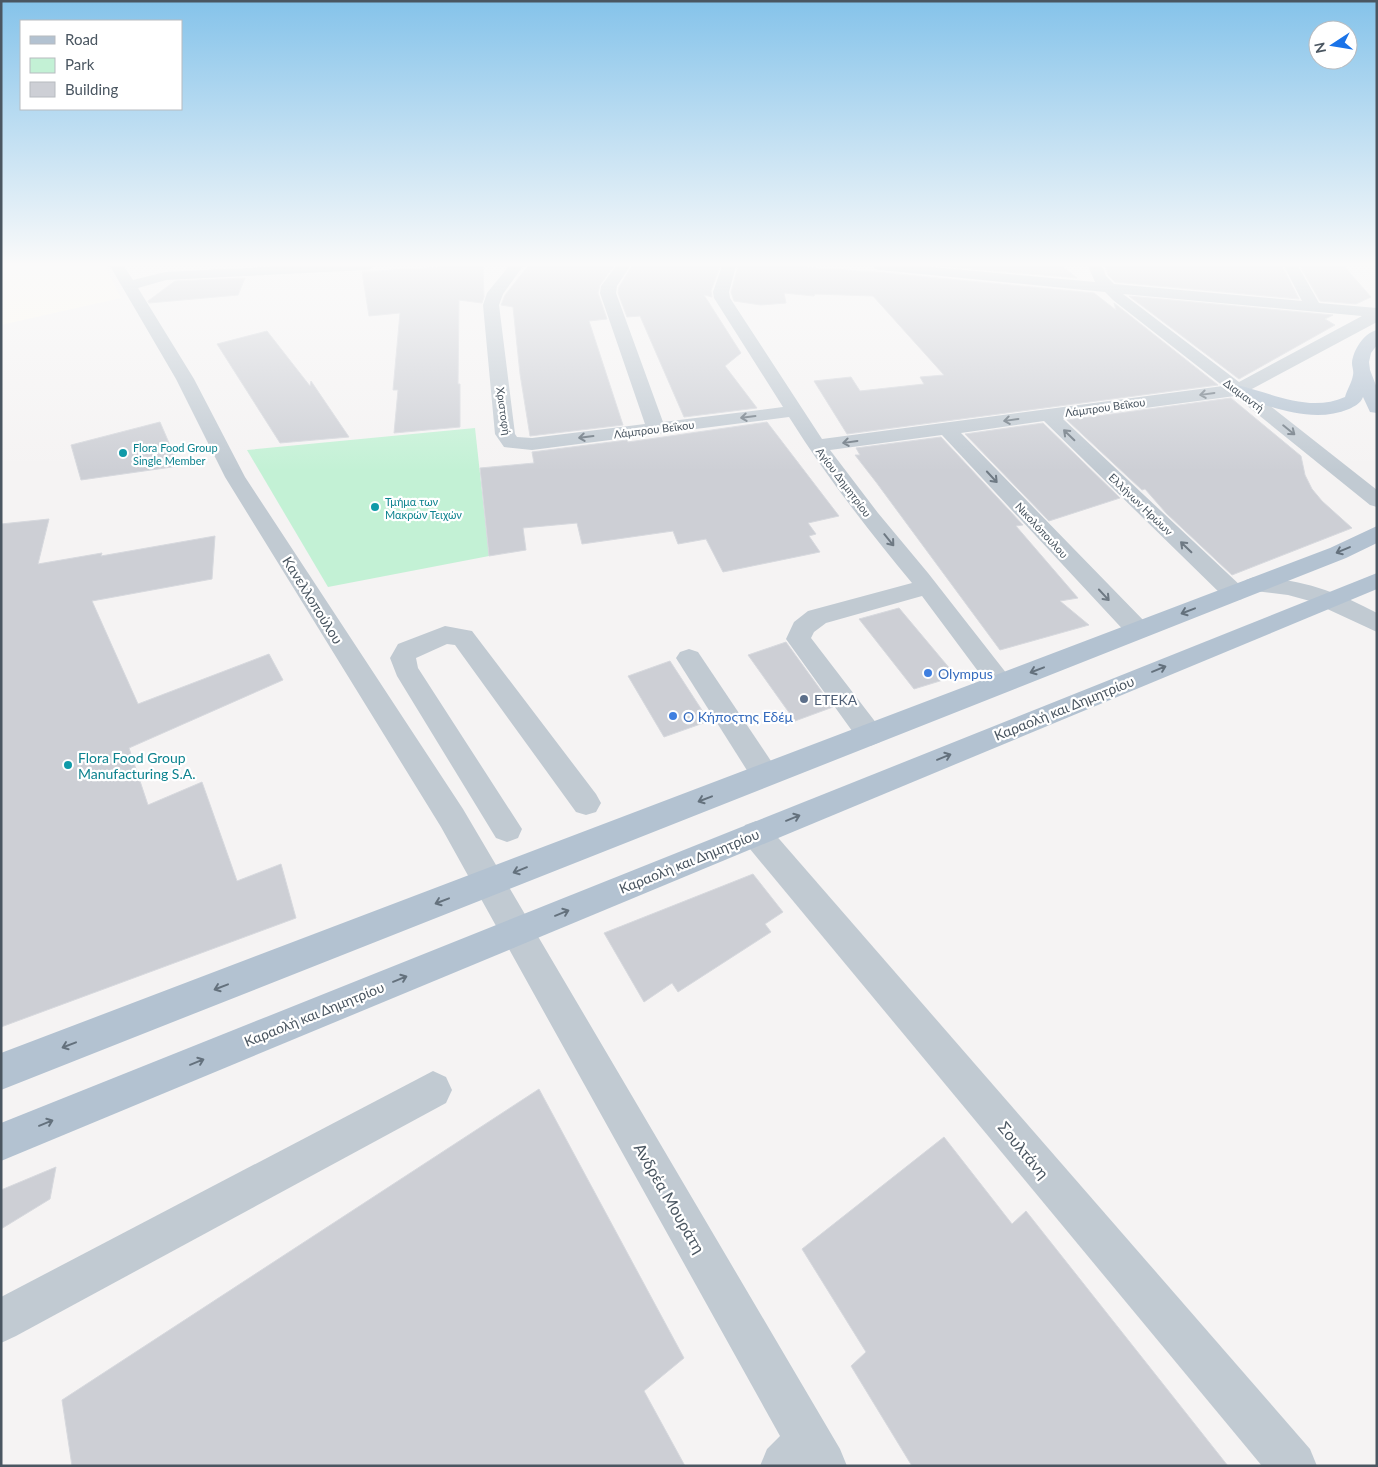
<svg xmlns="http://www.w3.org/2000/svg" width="1378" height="1467" viewBox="0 0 1378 1467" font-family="Lato,sans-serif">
	<rect width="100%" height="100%" fill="#f5f3f3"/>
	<!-- commercial -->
	<path fill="#fdf9ef" d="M1,266H105L121,298L1,325Z"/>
	<!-- green -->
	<path fill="#c3f1d5" d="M475,428L489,556L328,587L247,450Z"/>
	<!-- building -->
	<g fill="#cdcfd5" stroke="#d7d9de">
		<path d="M455,266H483L484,297L482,303L459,300L458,384H460V427L394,433L398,390H393L400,313L369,316L362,272Z"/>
		<path d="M528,266H614L600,285L598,293L607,319L589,321L623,425L530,436L520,374L513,307L501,305L505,295Z"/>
		<path d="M632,266H720L711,291L712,297L704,295L741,353L725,366L757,408L684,417L640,316L627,317L618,293L619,287Z"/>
		<path d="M738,266H791L887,273L1094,293L1116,310L1114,303L1218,385L847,434L814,381L851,377L860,391L924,384L920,377L944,375L873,296L815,294L814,296L784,293L786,303L761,305L734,301L731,292Z"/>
		<path d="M937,266H1062L1077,278Z"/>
		<path d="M1105,266H1282L1299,299L1115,282L1108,275Z"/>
		<path d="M1300,266H1344L1371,297L1356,304L1320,301Z"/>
		<path d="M245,278L238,295L149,303L148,301L175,281Z"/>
		<path d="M1129,296L1333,315L1325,319L1335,325L1239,379Z"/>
		<path d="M267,331L310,386L311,381L349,437L280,443L217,344Z"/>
		<path d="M1231,398L1301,456L1305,475L1312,489L1322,501L1352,528L1232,575L1166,513L1145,489L1142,490L1067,420Z"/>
		<path d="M160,422L179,466L81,480L71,445Z"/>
		<path d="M767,422L839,516L808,523L816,534L809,536L820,552L723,572L706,539L678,544L673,531L582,544L577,523L523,528L526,550L489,556L480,468L534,463L532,452L627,440L628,442Z"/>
		<path d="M1043,423L1120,498L1049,521L965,434Z"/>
		<path d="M941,437L1023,525L1016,526L1078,598L1060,601L1089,625L1000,650L876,482L855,455H860L856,448Z"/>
		<path d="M49,519L38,564L102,553L101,556L215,536L212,579L92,601L138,704L269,654L283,680L129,748L148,805L202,782L237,881L281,864L296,918L1,1027V524Z"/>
		<path d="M899,608L956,676L914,689L859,619Z"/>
		<path d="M786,642L833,707L795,721L748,655Z"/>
		<path d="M670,661L709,721L664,737L628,676Z"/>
		<path d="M753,874L783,912L765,924L771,932L678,992L672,983L644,1002L604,933Z"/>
		<path d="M539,1089L684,1358L644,1391L685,1466H72L62,1400Z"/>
		<path d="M944,1137L1012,1224L1026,1211L1228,1466H912L851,1366L866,1352L802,1249Z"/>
		<path d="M56,1167L50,1199L1,1229V1190Z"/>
	</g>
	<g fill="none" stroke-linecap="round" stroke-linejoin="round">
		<!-- minor -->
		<g fill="#c1cad2" fill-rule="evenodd">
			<path d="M110,266H124L133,280L165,272L287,266H373L371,269L366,270L166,280L138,288L194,379L245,477L463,809L840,1449L847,1466H760L767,1449L780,1436L441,827L225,477L176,379Z"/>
			<path d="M509,266H523L503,294L499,305L515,434L517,437L532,438L645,424L600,293L601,286L616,266H630L617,286L616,293L663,422L783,407L714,298L713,292L722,266H736L729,292L730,298L822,439L1223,386L1113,300L1105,292L880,270L875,269L873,266H922L1095,282L1088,266H1102L1106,276L1114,284L1302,301L1284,266H1298L1319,303L1377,308V322L1250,390L1377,490V507L1370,505L1235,396L1063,419L1242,587L1246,593L1242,599L1234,601L1226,599L1044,421L961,433L1147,624L1150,630L1147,636L1138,638L1129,636L942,435L830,450L878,513L928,573L1014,683L1010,690L1001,692L992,690L922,596L826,623L814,632L811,638L880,728L884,735L880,742L870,746L860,742L786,639L794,622L808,611L912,583C868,530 826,476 789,417L532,450L504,447L495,434L483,305L487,293ZM1123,294L1362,316L1239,382Z"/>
			<path d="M1254,577C1299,578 1338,592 1377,613V632L1310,601L1288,595L1246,590L1242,585L1246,580Z"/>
			<path d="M445,626L472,631L596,794L601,803L596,812L586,815L576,812L455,645L447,644L416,658L418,668L522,829L518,838L507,842L496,838L397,676L390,658L398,644Z"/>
			<path d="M689,649L698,652L775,767L779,775L775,783L765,786L755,783L676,658L680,652Z"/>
			<path d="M756,821L767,825L1310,1449L1317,1466H1262L745,843L741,834L745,825Z"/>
			<path d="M433,1071L446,1077L452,1090L446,1103L16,1336L1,1343V1297Z"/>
		</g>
		<!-- major -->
		<g fill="#b3c2d1" fill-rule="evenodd">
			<path d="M1377,330V345L1371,353L1369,362L1370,370L1377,388V413L1370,412L1363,397C1360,404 1355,406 1349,409C1311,425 1267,405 1231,394L1228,390L1231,386L1237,385C1272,393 1309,413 1345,397C1347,390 1352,382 1353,375C1354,371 1352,367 1352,363C1353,350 1364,333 1377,330Z"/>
			<path d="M1377,526V543L1346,558L1,1090V1053L1330,548Z"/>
			<path d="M1377,573V589L1,1161V1123Z"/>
		</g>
	</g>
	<!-- one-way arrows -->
	<defs><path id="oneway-shaft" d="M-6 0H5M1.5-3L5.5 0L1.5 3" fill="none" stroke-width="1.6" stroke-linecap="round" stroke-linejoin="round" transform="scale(1.25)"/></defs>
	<g stroke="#6e7983">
		<use href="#oneway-shaft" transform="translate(1207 394) rotate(172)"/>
		<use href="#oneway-shaft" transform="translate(748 417) rotate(173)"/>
		<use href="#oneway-shaft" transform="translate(1011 420) rotate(172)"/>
		<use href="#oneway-shaft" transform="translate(1289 430) rotate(39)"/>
		<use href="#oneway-shaft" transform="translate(1069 435) rotate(-136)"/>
		<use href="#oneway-shaft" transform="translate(586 437) rotate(173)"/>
		<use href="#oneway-shaft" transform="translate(850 442) rotate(172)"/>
		<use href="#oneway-shaft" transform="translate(992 477) rotate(47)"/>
		<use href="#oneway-shaft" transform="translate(889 540) rotate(51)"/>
		<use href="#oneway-shaft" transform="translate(1186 547) rotate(-136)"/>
		<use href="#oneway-shaft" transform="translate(1104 595) rotate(47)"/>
	</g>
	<g stroke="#64717d">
		<use href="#oneway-shaft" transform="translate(1343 550) rotate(157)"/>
		<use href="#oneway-shaft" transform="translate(1188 611) rotate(159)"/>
		<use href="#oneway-shaft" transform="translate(1159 669) rotate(-22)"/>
		<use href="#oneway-shaft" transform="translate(1037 670) rotate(159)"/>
		<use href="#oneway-shaft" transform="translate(944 757) rotate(-22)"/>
		<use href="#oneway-shaft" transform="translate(705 799) rotate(159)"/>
		<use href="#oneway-shaft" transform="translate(793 818) rotate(-22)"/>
		<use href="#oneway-shaft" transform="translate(520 870) rotate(158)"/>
		<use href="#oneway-shaft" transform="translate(442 901) rotate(159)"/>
		<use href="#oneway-shaft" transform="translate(562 913) rotate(-22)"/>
		<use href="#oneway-shaft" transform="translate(400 979) rotate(-22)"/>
		<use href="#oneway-shaft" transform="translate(221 987) rotate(159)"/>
		<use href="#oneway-shaft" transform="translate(69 1045) rotate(159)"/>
		<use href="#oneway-shaft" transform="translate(197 1062) rotate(-22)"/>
		<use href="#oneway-shaft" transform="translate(46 1123) rotate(-22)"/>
	</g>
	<!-- sky -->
	<linearGradient id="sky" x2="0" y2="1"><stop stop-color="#85c3ea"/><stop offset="0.56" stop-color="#fafafa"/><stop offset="1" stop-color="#fafafa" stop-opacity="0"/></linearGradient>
	<rect width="1378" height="471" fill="url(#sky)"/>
	<!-- markers -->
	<g fill="#0f9aa8" stroke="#fff" stroke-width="2">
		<circle cx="123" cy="453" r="5"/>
		<circle cx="375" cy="507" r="5"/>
		<circle cx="68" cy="765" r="5"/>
	</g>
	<g fill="#3f7fe0" stroke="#fff" stroke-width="2">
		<circle cx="928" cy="673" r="5"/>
		<circle cx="673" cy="716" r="5"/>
	</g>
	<circle fill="#5c6f8a" stroke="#fff" stroke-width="2" cx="804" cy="699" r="5"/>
	<g text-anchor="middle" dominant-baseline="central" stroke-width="4.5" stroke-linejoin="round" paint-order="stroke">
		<!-- far-street labels -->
		<g font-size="11" fill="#4a5661" stroke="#fff">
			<text transform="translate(1244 395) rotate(37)">Διαμαντή</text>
			<text transform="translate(1105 407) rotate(-8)">Λάμπρου Βεΐκου</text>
			<text transform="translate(504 411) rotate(82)">Χριστοφή</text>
			<text transform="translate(654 429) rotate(-7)">Λάμπρου Βεΐκου</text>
			<text transform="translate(844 482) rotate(53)">Αγίου Δημητρίου</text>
			<text transform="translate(1141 504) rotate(44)">Ελλήνων Ηρώων</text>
			<text transform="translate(1042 530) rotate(47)">Νικολόπουλου</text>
		</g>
		<!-- far-culture labels -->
		<g font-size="11" fill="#0d838f" stroke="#fff" text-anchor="start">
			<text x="133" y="447">Flora Food Group<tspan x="133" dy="13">Single Member</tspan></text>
			<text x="385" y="501">Τμήμα των<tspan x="385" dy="13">Μακρών Τειχών</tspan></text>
		</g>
		<!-- street labels -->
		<g font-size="14" fill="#4a5661" stroke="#fff">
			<text transform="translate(313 600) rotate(58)">Κανελλοπούλου</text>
			<text transform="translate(1064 708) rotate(-22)">Καραολή και Δημητρίου</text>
			<text transform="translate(689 861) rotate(-22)">Καραολή και Δημητρίου</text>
			<text transform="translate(314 1014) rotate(-22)">Καραολή και Δημητρίου</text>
		</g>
		<!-- shop labels -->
		<g font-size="14" fill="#366cbe" stroke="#fff" text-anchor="start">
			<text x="938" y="673">Olympus</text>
			<text x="683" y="716">Ο Κήποςτης Εδέμ</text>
		</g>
		<!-- service labels -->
		<g font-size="14" fill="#4e5e75" stroke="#fff" text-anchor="start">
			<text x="814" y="699">ΕΤΕΚΑ</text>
		</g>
		<!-- culture labels -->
		<g font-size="14" fill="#0d838f" stroke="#fff" text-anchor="start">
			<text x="78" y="757">Flora Food Group<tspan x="78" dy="16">Manufacturing S.A.</tspan></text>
		</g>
		<!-- near-street labels -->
		<g font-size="16" fill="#4a5661" stroke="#fff">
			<text transform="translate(1024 1150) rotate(50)">Σουλτάνη</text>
			<text transform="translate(670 1198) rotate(60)">Ανδρέα Μουράτη</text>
		</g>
	</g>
	<!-- border -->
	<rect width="1378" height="1467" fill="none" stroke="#4a5661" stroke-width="5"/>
	<!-- legend -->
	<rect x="20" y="20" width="162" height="90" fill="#ffffff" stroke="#b7bbc0"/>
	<rect x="30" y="36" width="25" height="8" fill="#b3c2d1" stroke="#b7bbc0"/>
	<text x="65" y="45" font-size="15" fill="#4a5661">Road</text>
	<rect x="30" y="58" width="25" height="15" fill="#c3f1d5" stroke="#b7bbc0"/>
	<text x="65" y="70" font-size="15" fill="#4a5661">Park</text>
	<rect x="30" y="82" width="25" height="15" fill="#cdcfd5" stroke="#b7bbc0"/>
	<text x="65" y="95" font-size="15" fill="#4a5661">Building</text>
	<!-- north arrow -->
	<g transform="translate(1333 45) rotate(258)"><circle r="24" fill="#ffffff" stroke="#b7bbc0"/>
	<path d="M0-4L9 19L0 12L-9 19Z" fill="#1a73e8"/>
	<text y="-8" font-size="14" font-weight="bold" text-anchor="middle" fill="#4a5661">N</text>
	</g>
</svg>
